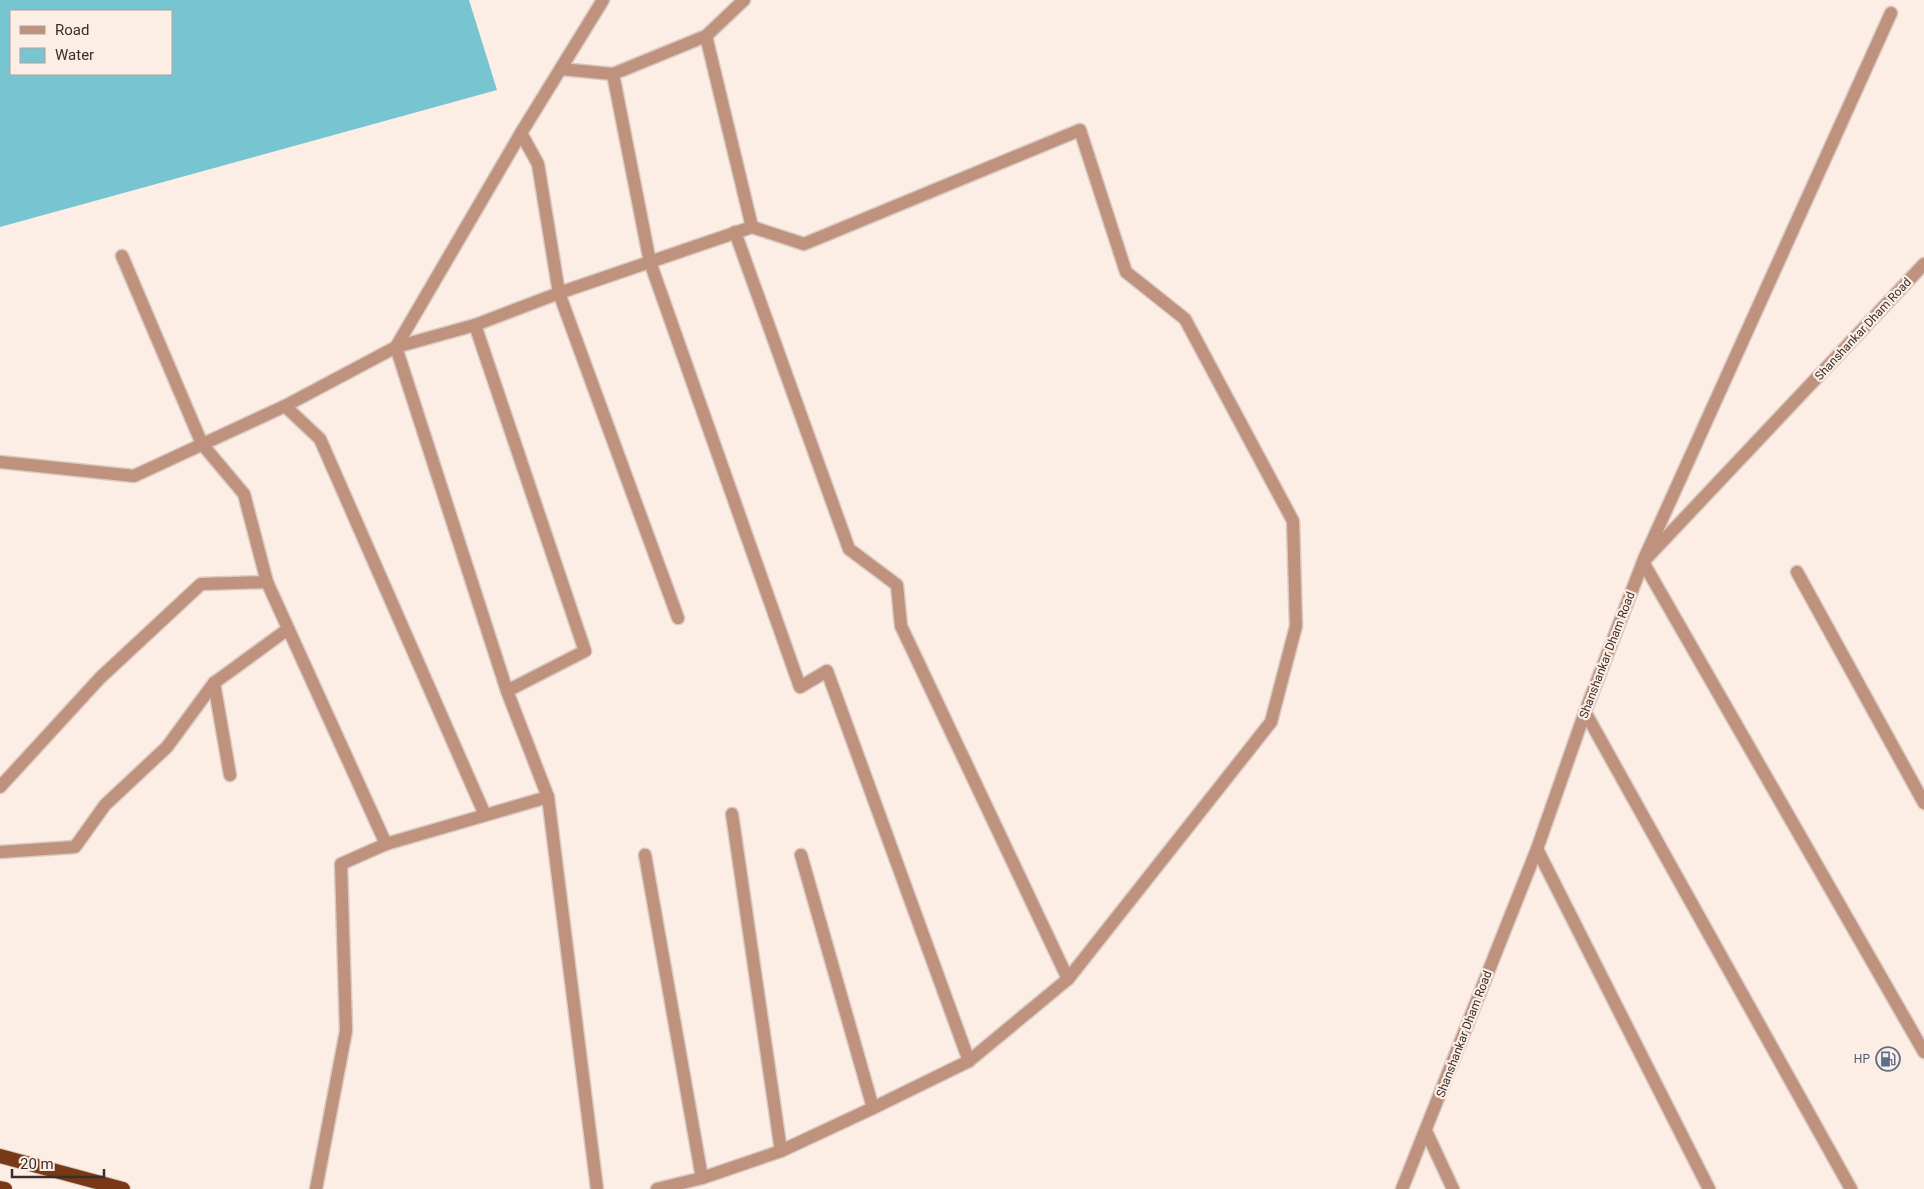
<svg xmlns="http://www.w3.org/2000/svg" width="1924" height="1189" viewBox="0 0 1924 1189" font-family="Roboto,sans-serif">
	<rect width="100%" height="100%" fill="#fcede5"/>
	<!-- water -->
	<path fill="#78c5d2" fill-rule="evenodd" d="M0,0H469L497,90L0,227ZM11,11H171V74H11Z"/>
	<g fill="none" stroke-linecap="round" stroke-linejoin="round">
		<!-- service casing -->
		<g stroke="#d9cbc3" stroke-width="15">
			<path id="service" d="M1644,559L1891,13"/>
		</g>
		<!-- minor casing -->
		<g stroke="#d9cbc3" stroke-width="15">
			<g id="minor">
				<path d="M706,36L752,227"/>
				<path d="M561,69L613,74L706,36L744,0"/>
				<path d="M613,74L650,262L800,687L827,671L969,1061"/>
				<path d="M521,133L538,164L559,293L678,618"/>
				<path d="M735,232L849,549L897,585L901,626L1068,979"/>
				<path d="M122,256L202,444L244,494L267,582L386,844L341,864L346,1031L316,1189"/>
				<path d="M475,325L585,651L507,691"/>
				<path d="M285,406L320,439L485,815"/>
				<path d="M0,462L134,476L285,406L396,347L475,325L559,293L752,227L804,244L1080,130L1126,272L1185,319L1293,521L1296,626L1271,722L1068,979L969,1061L873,1108L781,1151L702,1178L657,1189"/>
				<path d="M1643,562L1924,1052"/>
				<path d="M1797,572L1924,803"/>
				<path d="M214,683L230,775"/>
				<path d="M1585,712L1851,1189"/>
				<path d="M0,787L100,678L201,584L267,582"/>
				<path d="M732,814L781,1151"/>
				<path d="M386,844L548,797"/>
				<path d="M1537,849L1709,1189"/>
				<path d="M0,852L75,847L105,805L167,747L214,683L288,629"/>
				<path d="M645,855L702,1178"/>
				<path d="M801,855L873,1108"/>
				<path d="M1426,1131L1453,1189"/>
				<path d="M597,1189L548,797L507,691L396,347L521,133L603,0"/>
			</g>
		</g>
		<!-- tertiary casing -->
		<g stroke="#d9cbc3" stroke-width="15">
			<path id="tertiary" d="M1402,1189L1537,849L1585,712L1643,562L1924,264"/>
		</g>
		<!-- trunk casing -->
		<g stroke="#d9cbc3" stroke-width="16">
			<g id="trunk">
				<path d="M0,1156L123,1189"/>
				<path d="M0,1188L5,1189"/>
			</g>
		</g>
		<!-- service -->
		<use href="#service" stroke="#bf927d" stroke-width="12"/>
		<!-- minor -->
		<use href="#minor" stroke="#bf927d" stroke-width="12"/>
		<!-- tertiary -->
		<use href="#tertiary" stroke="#bf927d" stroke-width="12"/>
		<!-- trunk -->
		<use href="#trunk" stroke="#793916" stroke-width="14"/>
	</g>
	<!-- icons -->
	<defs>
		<g id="fuel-ring" transform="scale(1.25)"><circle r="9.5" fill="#fcede5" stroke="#5c6f8a" stroke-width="1.5"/><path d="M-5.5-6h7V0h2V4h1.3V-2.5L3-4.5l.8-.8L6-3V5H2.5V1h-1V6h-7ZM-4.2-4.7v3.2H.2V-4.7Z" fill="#5c6f8a"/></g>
	</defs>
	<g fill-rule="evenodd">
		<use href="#fuel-ring" x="1888" y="1059"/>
	</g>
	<g text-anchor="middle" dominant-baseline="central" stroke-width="4.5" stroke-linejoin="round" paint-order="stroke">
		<!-- street labels -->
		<g font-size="12" fill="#382f2a" stroke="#fcede5">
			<text transform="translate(1863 329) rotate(-47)">Shanshankar Dham Road</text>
			<text transform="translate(1607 655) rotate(-69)">Shanshankar Dham Road</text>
			<text transform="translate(1464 1034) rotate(-69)">Shanshankar Dham Road</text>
		</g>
		<!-- service labels -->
		<g font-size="12" fill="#4e5e75" stroke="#fcede5" text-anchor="end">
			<text x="1870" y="1059">HP</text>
		</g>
	</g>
	<!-- legend -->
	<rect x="10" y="10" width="162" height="65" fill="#fcede5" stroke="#aea19a"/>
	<rect x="20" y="26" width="25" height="8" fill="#bf927d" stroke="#aea19a"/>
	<text x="55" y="35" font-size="15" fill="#382f2a">Road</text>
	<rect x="20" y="48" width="25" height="15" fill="#78c5d2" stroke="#aea19a"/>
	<text x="55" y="60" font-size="15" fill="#382f2a">Water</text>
	<!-- scale -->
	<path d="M12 1169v8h92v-8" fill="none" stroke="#382f2a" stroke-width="2.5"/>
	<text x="20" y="1169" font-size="15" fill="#382f2a" stroke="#fcede5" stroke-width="4" paint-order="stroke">20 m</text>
</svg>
